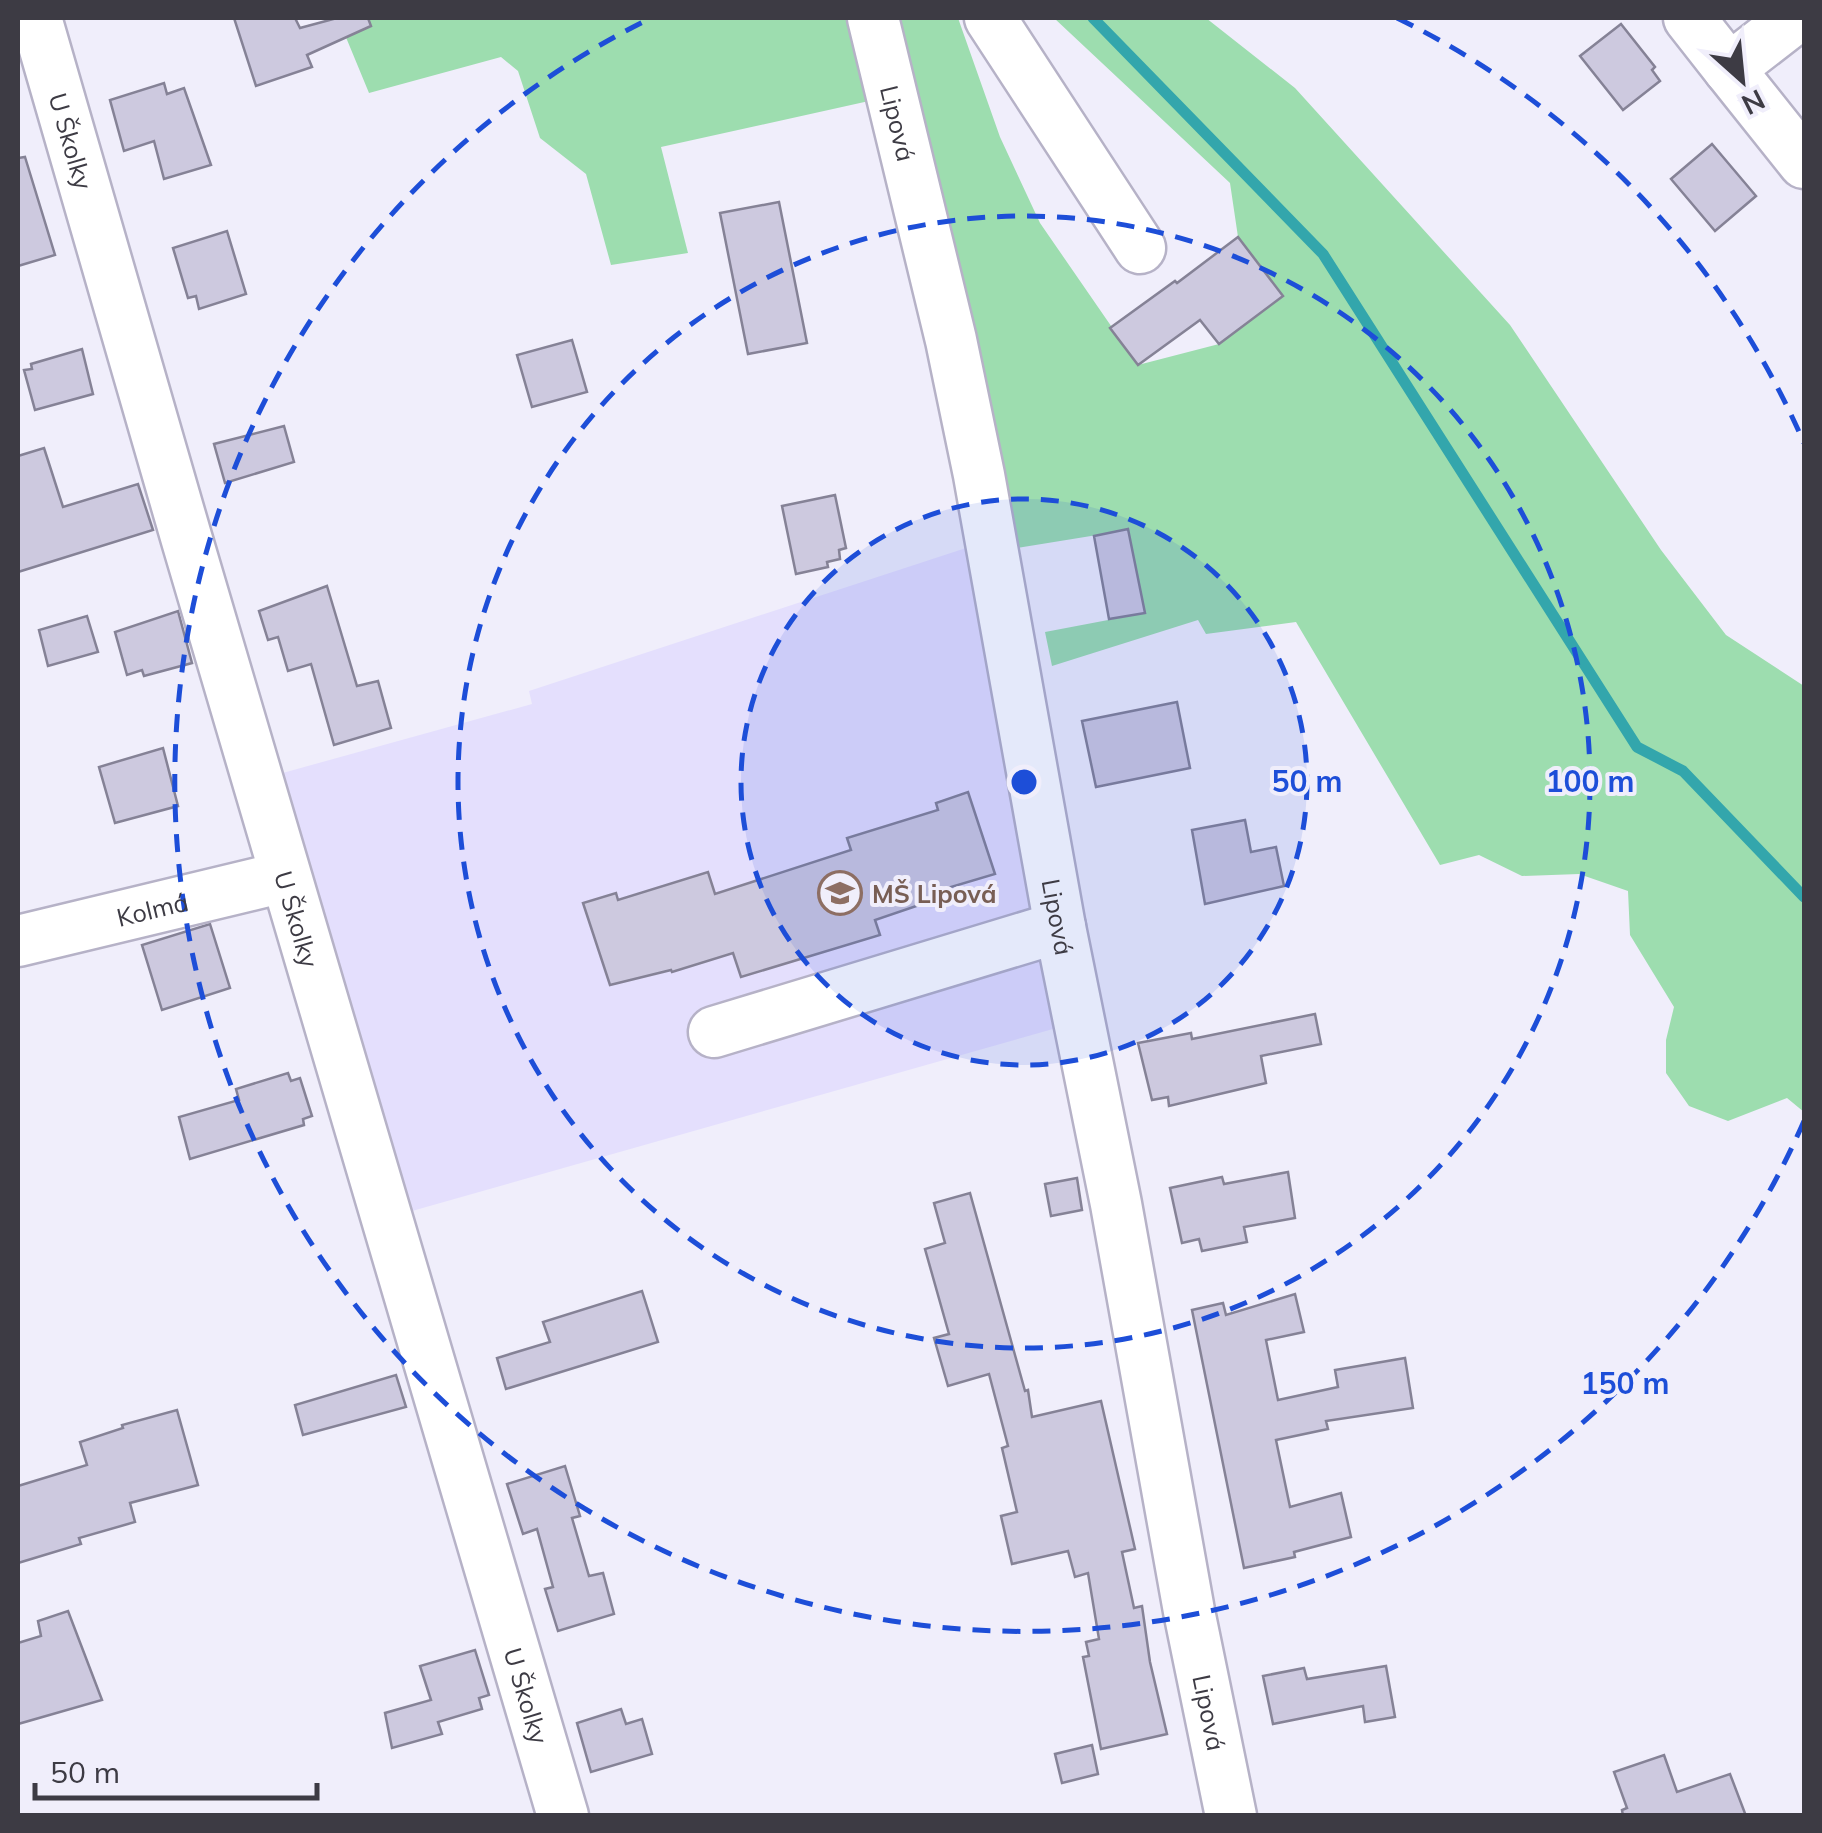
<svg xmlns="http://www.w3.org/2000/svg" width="1822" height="1833" viewBox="0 0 1822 1833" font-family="Mulish,sans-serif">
	<rect width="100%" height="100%" fill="#f0eefb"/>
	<!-- built -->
	<path fill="#e4dffd" d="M966,548L1060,1027L405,1213L279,774L532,704L529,691Z"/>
	<!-- green -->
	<g fill="#9dddaf">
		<path d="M338,18H862L878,99L661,147L688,253L611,265L586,174L540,138L518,71L501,57L369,93Z"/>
		<path d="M896,18H958L1000,137L1040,223L1138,365L1219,344L1283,295L1238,237L1230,183L1054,18H1206L1295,88L1510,325L1661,550L1726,635L1804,686V1112L1787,1098L1728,1121L1689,1106L1666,1073V1040L1674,1007L1630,935L1628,891L1579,874L1522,876L1479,855L1440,865L1296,622L1206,634L1198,620L1052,666L1045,632L1145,613L1128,530L1017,548Z"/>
	</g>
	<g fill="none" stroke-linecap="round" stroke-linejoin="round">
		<!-- stream -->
		<path stroke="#33a6ac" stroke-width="11" d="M1093,18L1323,254L1637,747L1683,771L1804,897"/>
	</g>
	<!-- building -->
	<g fill="#cdc9df" stroke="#858296" stroke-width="2.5">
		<path d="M234,18H295L300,28L337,18H368L371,26L307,55L312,67L256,86Z"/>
		<path d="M1621,24L1655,67L1652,70L1660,81L1623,110L1580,56Z"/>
		<path d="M164,83L167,94L184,88L211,165L164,179L154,141L124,151L110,100Z"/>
		<path d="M1712,144L1756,196L1715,231L1671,179Z"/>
		<path d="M25,157L55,255L18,266V158Z"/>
		<path d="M779,202L807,343L748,354L720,213Z"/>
		<path d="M227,231L246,294L199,309L196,296L188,298L173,248Z"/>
		<path d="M1238,237L1283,296L1219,344L1200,320L1138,365L1110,328L1175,281L1177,283Z"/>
		<path d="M572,340L587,392L532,407L517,355Z"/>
		<path d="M82,349L93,394L35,410L24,370L32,369L31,364Z"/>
		<path d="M284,426L294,462L225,483L214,444Z"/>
		<path d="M44,448L63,507L138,484L153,530L18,572V456Z"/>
		<path d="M835,495L846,548L839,550L840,559L827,562L828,567L796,574L782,506Z"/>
		<path d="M1128,529L1145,613L1109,619L1094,536Z"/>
		<path d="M327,586L357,686L378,681L391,728L334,745L311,664L288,671L278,637L268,640L259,611Z"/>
		<path d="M178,611L192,663L144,676L142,670L127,675L115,632Z"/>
		<path d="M87,616L98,652L48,666L39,630Z"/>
		<path d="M1177,702L1190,768L1096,787L1082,721Z"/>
		<path d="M163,748L178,806L115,823L99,767Z"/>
		<path d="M968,792L995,874L934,892L937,899L875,920L880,935L741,977L733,953L672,972L671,970L610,985L583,903L616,893L618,900L708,872L715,894L851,850L847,838L938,810L936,803Z"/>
		<path d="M1245,820L1251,852L1276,847L1284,886L1205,904L1192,830Z"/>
		<path d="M210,924L230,988L162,1010L142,945Z"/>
		<path d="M1315,1014L1321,1044L1261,1056L1266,1083L1169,1106L1168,1097L1152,1100L1138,1043L1191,1033L1192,1039Z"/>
		<path d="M288,1073L291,1081L300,1078L312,1116L303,1119L304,1125L190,1159L179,1117L239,1100L236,1089Z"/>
		<path d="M1288,1172L1295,1218L1244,1227L1247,1242L1202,1251L1199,1239L1182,1243L1170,1188L1222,1177L1224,1184Z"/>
		<path d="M1077,1178L1082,1210L1051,1216L1045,1184Z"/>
		<path d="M970,1193L1025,1391L1028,1390L1032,1417L1101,1401L1135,1549L1122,1552L1134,1608L1142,1606L1150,1662L1167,1734L1101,1749L1083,1657L1089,1656L1086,1642L1099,1639L1088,1573L1075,1577L1068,1551L1012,1564L1001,1516L1017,1512L1002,1448L1008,1446L989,1374L948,1386L934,1338L949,1334L925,1249L945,1243L934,1203Z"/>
		<path d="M642,1291L658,1342L506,1389L497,1358L550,1342L543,1322Z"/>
		<path d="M1295,1294L1304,1332L1266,1340L1278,1400L1338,1387L1335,1370L1405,1358L1413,1408L1326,1421L1328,1429L1276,1440L1290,1507L1341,1493L1351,1537L1294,1552L1295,1557L1244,1568L1192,1310L1223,1303L1226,1315Z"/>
		<path d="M396,1375L406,1407L303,1435L295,1405Z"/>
		<path d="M177,1410L198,1485L130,1503L135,1522L79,1538L81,1544L18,1563V1486L87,1465L80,1442L123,1428L122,1425Z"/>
		<path d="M565,1466L580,1516L572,1518L589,1576L603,1573L614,1614L558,1631L545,1589L553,1587L537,1529L523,1534L507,1484Z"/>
		<path d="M68,1611L102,1700L18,1724V1643L41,1636L38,1621Z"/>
		<path d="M475,1650L489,1695L479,1698L482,1709L438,1722L442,1734L392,1748L385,1713L431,1700L420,1666Z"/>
		<path d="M1386,1666L1395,1717L1365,1722L1363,1706L1273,1724L1263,1676L1304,1668L1307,1679Z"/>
		<path d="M621,1709L626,1724L642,1719L652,1754L591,1772L577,1723Z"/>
		<path d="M1092,1745L1098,1774L1062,1783L1055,1754Z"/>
		<path d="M1664,1755L1677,1792L1730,1774L1746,1816H1623L1622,1810L1627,1808L1614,1772Z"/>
	</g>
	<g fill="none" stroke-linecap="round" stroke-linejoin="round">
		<!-- minor casing -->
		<g stroke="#b6b2c7" stroke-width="55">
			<g id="minor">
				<path id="s1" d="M36,18C209,618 383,1217 563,1816"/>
				<path id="s2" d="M873,18L951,340L979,475L1060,927L1116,1204L1189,1611L1231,1816"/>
				<path d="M990,18L1140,248"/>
				<path d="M1689,18L1729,69L1795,18"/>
				<path d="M1729,69L1804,163"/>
				<path id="s3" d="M18,941L284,877"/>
				<path d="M714,1032L1060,927"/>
			</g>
		</g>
		<!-- minor -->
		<use href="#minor" stroke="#fff" stroke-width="50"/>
	</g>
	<!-- distance rings -->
	<circle cx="1024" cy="782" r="283" fill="#1d4ed8" fill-opacity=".12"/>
	<g fill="none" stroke="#1d4ed8" stroke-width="5" stroke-dasharray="18 12">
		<circle cx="1024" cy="782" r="283"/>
		<circle cx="1024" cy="782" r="566"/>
		<path d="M1804 1121A850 850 0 1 1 651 18M1397 18A850 850 0 0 1 1804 443"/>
	</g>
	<!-- icons -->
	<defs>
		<g id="school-ring" transform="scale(2.25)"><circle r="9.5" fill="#f0eefb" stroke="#8d6e63" stroke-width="1.5"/><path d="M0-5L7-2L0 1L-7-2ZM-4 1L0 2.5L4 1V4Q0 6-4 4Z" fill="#8d6e63"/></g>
	</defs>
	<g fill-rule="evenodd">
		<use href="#school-ring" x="840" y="893"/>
	</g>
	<g text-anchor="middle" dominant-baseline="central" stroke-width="8" stroke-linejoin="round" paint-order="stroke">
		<!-- street labels -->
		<g font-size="25" fill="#3d3b44" stroke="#f0eefb">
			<text stroke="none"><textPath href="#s2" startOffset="108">Lipová</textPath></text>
			<text stroke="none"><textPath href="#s1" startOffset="128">U Školky</textPath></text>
			<text stroke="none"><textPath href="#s3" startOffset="138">Kolmá</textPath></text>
			<text stroke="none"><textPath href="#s2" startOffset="918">Lipová</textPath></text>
			<text stroke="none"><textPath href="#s1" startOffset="938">U Školky</textPath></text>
			<text stroke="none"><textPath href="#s1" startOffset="1748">U Školky</textPath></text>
			<text stroke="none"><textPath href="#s2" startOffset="1728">Lipová</textPath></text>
		</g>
		<!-- education labels -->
		<g font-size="25" font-weight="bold" fill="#785e54" stroke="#f0eefb" text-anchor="start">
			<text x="872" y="893">MŠ Lipová</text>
		</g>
	</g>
	<circle cx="1024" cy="782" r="15" fill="#1d4ed8" stroke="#f0eefb" stroke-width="5"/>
	<g font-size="30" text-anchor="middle" font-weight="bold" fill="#1d4ed8" stroke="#f0eefb" stroke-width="8" stroke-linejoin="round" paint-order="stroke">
		<text x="1307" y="792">50 m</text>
		<text x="1590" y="792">100 m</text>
		<text x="1625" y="1394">150 m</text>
	</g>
	<!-- border -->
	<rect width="1822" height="1833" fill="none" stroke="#3d3b44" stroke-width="40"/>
	<!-- north arrow -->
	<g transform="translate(1742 80) rotate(153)" stroke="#f0eefb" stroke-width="8" paint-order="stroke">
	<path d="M0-8L18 38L0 25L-18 38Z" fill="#3d3b44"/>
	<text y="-15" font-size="28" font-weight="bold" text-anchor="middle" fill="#3d3b44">N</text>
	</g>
	<!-- scale -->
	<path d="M35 1783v15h282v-15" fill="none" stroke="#3d3b44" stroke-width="5"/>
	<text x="50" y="1783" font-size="30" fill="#3d3b44" stroke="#f0eefb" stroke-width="8" paint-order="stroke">50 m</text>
</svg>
